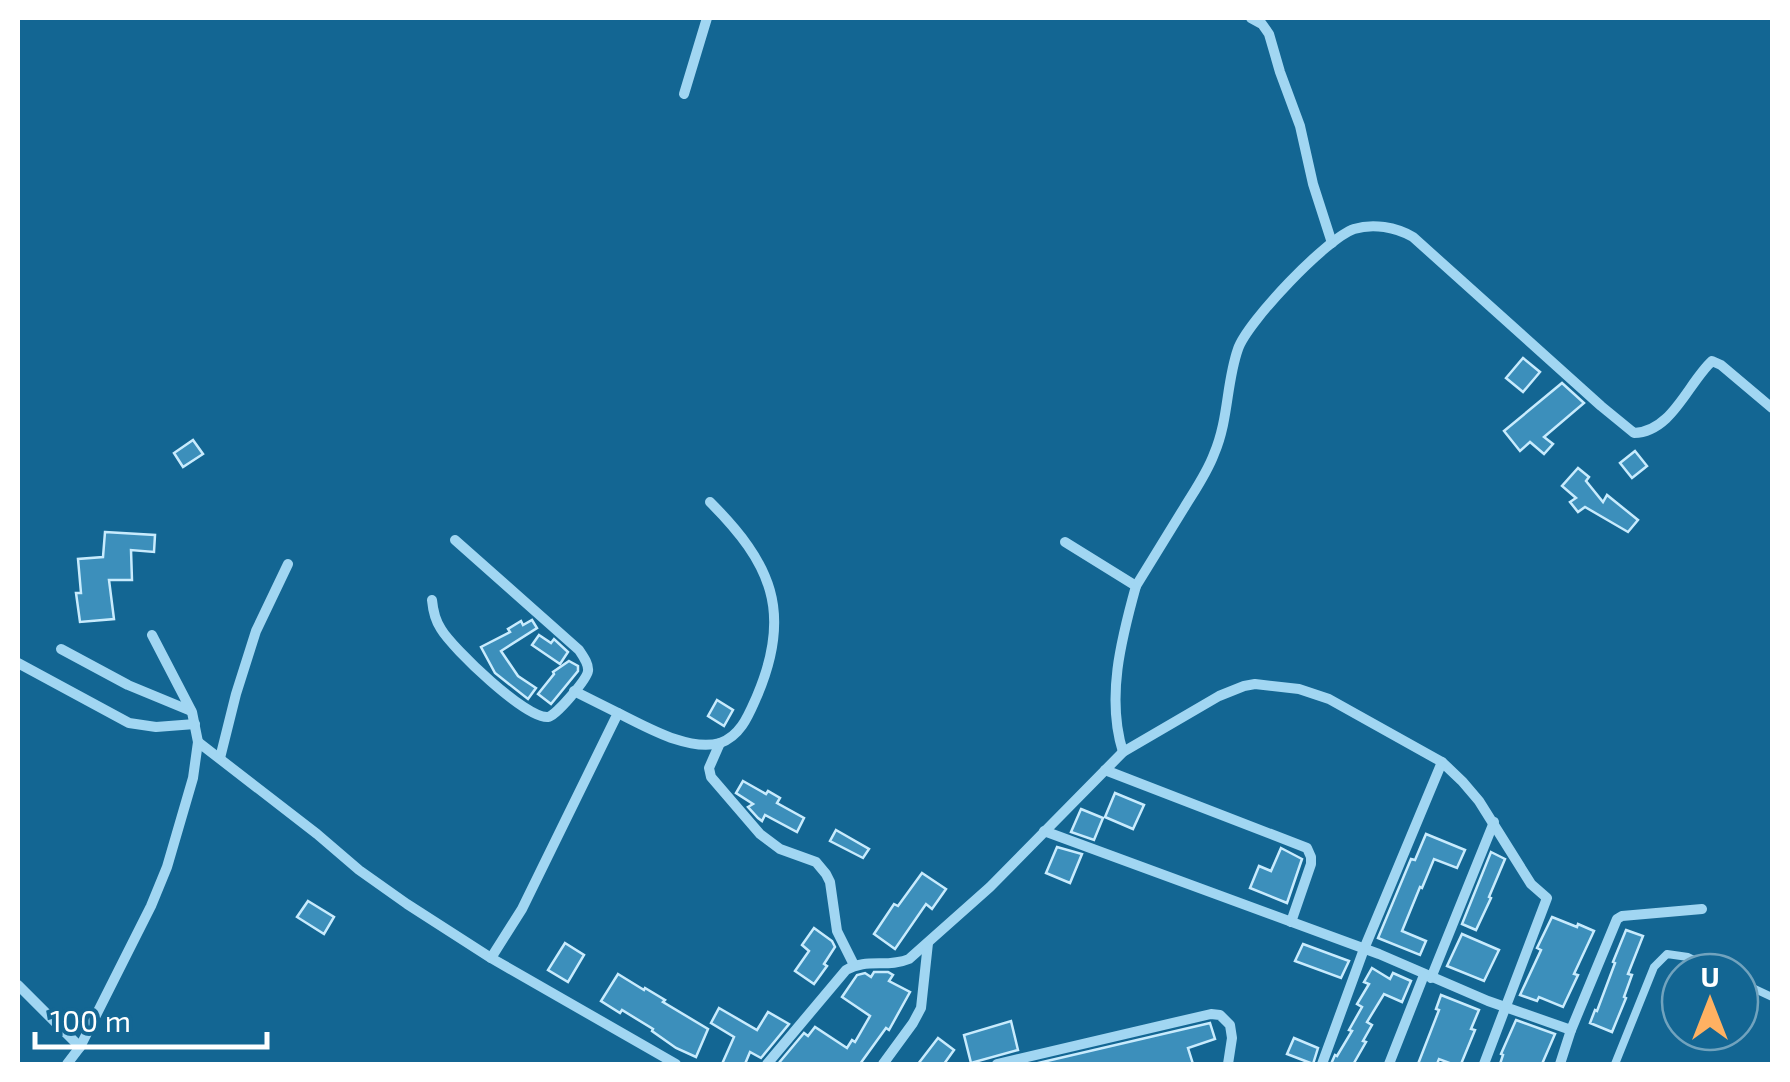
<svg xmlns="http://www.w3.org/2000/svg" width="1790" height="1082" viewBox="0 0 1790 1082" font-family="'Exo 2',sans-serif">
	<rect width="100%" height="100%" fill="#136693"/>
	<!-- building -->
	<g fill="#3c8fbb" stroke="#c8ebfd" stroke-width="2.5">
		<path d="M1523,358L1540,372L1523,392L1506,378Z"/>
		<path d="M1562,383L1584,403L1544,437L1553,444L1544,454L1530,442L1520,451L1504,431Z"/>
		<path d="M193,440L203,454L183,467L174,453Z"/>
		<path d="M1635,451L1647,466L1632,478L1620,463Z"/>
		<path d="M1578,468L1589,477L1586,481L1603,502L1607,495L1638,520L1628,532L1585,507L1578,512L1570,502L1576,498L1562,486Z"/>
		<path d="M105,532L155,535L154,552L131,550L132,580H109L114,619L80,622L76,593H81L78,559L103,557Z"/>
		<path d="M532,620L537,628L501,651L518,676L536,688L528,699L495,673L481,647L510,632L508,629L521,621L523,625Z"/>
		<path d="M539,635L551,643L554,639L568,652L560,664L532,645Z"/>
		<path d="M569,661L578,666V671L551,704L538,694L554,674L553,672Z"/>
		<path d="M717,700L733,710L724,726L708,716Z"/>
		<path d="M743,781L766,794L768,791L780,798L777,803L804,818L797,832L765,815L762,821L758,818L748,807L753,804L736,793Z"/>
		<path d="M1115,793L1144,805L1133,829L1105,817Z"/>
		<path d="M1081,809L1103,818L1094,840L1071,832Z"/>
		<path d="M836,830L869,849L863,858L830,841Z"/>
		<path d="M1426,834L1465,850L1457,868L1434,859L1422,888L1420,887L1402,931L1426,941L1420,955L1378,938L1411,859L1415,860Z"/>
		<path d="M1057,847L1082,854L1070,883L1046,873Z"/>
		<path d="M1281,848L1302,859L1287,903L1250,888L1259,866L1271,871Z"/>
		<path d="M1491,852L1505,859L1489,897L1491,898L1476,930L1462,924Z"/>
		<path d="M922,873L946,889L932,909L926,904L895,949L874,934L894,904L898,906Z"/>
		<path d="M308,901L334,917L324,934L297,917Z"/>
		<path d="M1552,917L1577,927L1578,924L1594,931L1574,974L1578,975L1563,1007L1539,997L1537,1001L1520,995L1541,950L1537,948Z"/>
		<path d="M814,928L832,941L835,947L824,964L827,966L814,984L795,971L809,951L802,945Z"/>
		<path d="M1626,930L1643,936L1628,974L1632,975L1624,997L1626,998L1612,1032L1590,1023L1595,1010L1597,1011L1615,963L1613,962Z"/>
		<path d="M1462,934L1499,950L1484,981L1447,966Z"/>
		<path d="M565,943L584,955L568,982L548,970Z"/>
		<path d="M1303,944L1349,961L1341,978L1295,961Z"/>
		<path d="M1372,968L1390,979L1393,973L1411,981L1402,1002L1384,994L1367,1022L1372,1025L1363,1041L1366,1042L1354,1063L1357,1064H1331L1335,1055L1337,1056L1352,1031L1349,1030L1362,1007L1357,1004L1369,984L1364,982Z"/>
		<path d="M874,972H888L893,975L889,981L910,992L889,1030L886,1028L860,1064H778L804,1033L808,1036L815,1027L847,1048L852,1040L855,1042L870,1016L842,997L857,975L865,973L871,977Z"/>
		<path d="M618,974L644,990L645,988L665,1000L663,1002L708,1029L696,1057L676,1048L652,1031L653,1029L622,1010L620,1013L601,1001Z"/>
		<path d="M1441,995L1479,1010L1471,1029L1475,1030L1461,1064H1452L1439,1059L1437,1064H1418L1439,1010L1436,1009Z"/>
		<path d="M719,1008L757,1030L768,1012L789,1024L761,1058L750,1052L745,1064H722L734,1037L711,1023Z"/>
		<path d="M1516,1020L1555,1034L1542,1064H1500L1503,1055L1501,1054Z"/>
		<path d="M1011,1021L1018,1050L971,1063L964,1035Z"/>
		<path d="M1210,1023L1215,1039L1188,1048L1193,1064H1034Z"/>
		<path d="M938,1038L954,1050L944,1064H918Z"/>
		<path d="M1294,1038L1318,1048L1313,1064L1287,1054Z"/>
	</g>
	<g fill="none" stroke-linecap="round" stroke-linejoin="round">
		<!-- lane -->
		<g stroke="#a1d6f2" stroke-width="8">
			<path d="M1740,982L1772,997"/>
			<path d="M1615,1064L1654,967L1667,954L1688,957L1719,972"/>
		</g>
		<!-- street -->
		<g stroke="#a1d6f2" stroke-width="10">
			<path d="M1251,18L1262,24L1269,34L1280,72L1300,126L1313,184L1332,243"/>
			<path d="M684,94L707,18"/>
			<path d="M1065,542L1136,586"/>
			<path d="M432,600C433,611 435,620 441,629C453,649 526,719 548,717C556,716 587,679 588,671C589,664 583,656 579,650L455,540"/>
			<path d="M61,649L128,685L191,711"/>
			<path d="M18,663L129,723L156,727L195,724"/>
			<path d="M618,713C645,726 688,752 720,743C741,736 749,714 757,696C793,612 771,563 710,502"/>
			<path d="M198,742L317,834L359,870L407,904L491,958L676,1064"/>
			<path d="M720,743L709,768L711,777L760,834L780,849L816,862L826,874L830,882L837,931L854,965"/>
			<path d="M1123,752C1106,698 1121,640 1136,586C1152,560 1168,534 1184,508C1195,490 1207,473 1214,454C1229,419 1226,383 1238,349C1247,322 1327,238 1354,229C1373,223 1396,227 1413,237L1601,406L1634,433C1672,432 1688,383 1712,361L1721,365L1772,408"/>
			<path d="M220,758L236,694L256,631L288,564"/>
			<path d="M1105,770L1307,848L1311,857V864L1291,922"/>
			<path d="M1044,831L1379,954L1488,1001L1571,1030"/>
			<path d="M491,958L522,909L618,713L574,691"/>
			<path d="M1431,978L1494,822"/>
			<path d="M18,985L80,1047L67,1064"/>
			<path d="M80,1047L151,906L167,867L193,778L198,742L192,712L152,635"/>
			<path d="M767,1064L846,970C866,958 888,968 909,959L990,887L1123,752L1219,696L1244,686L1255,684L1299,689L1329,699L1442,762L1462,781L1479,801L1531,884L1547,898L1484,1064"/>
			<path d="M883,1064L913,1023L921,1008L928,943"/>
			<path d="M997,1064L1211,1014L1220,1015L1230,1025L1232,1038L1228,1064"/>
			<path d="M1322,1064L1364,949L1442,762"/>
			<path d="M1389,1064L1424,975"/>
			<path d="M1560,1064L1571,1030L1617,919L1622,916L1702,909"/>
		</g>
	</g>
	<!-- border -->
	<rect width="1790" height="1082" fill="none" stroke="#ffffff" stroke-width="40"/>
	<!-- north arrow -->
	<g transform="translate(1710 1002)"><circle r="48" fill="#136693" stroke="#71a3be" stroke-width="2.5"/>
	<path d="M0-8L18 38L0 25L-18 38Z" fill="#ffb162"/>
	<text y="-15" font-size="28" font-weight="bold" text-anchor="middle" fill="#ffffff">U</text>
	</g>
	<!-- scale -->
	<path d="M35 1032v15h232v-15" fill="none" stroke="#ffffff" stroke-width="5"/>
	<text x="50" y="1032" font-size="30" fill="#ffffff" stroke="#136693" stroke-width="8" paint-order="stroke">100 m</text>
</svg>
